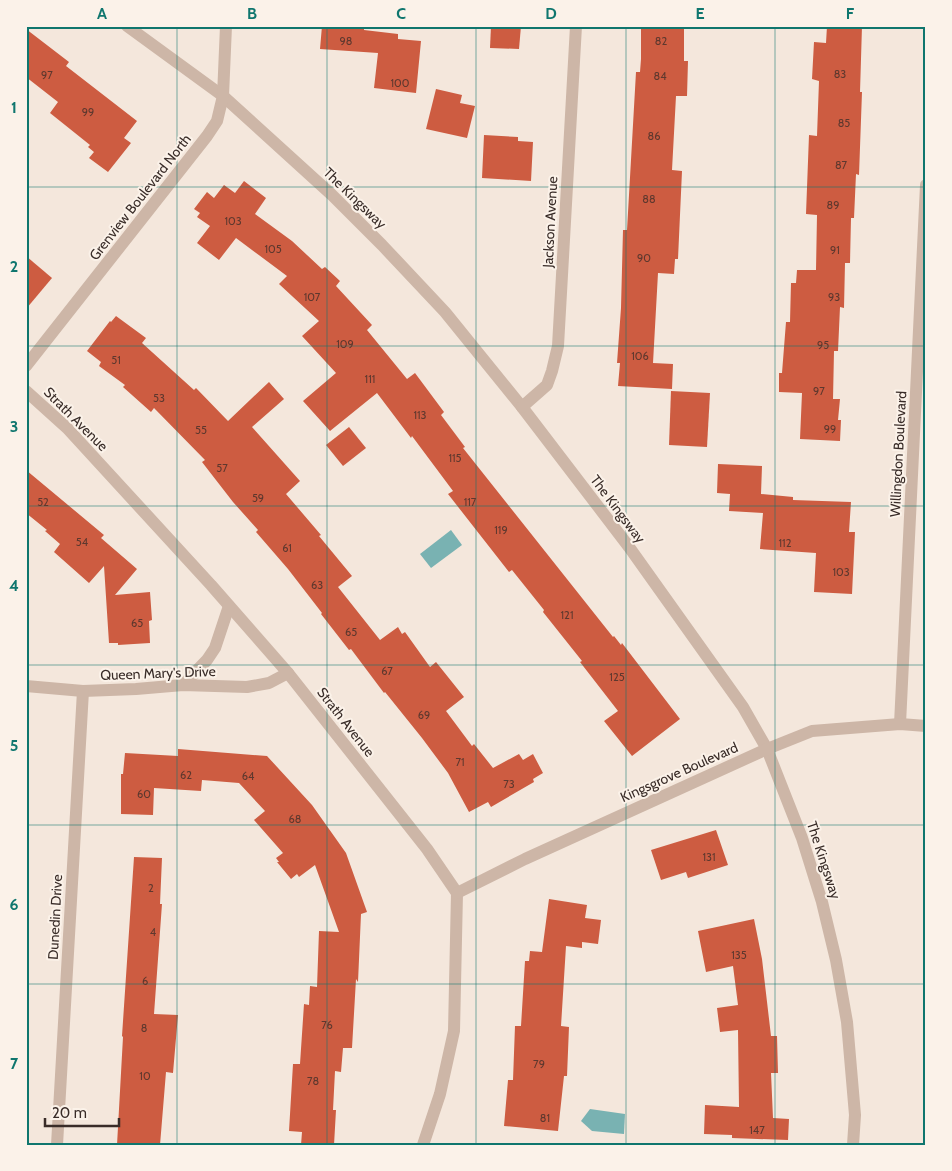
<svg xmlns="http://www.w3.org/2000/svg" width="952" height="1171" viewBox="0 0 952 1171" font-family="Cabin,sans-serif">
	<rect width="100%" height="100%" fill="#f4e7dc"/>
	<!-- water -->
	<g fill="#79b2b2">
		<path d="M451,530L462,545L431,568L420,554Z"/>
		<path d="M590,1109L625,1114L624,1134L592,1131L581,1121Z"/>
	</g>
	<!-- building -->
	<g fill="#cd5c41">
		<path d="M322,26H364V30L398,34V39L421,41L416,93L374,88L378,53L320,49Z"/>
		<path d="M491,26H521L519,49L490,48Z"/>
		<path d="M641,26H684V61H688L687,96H676L672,170L682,171L678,259H675L674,274L658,273L653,363L673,364L672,389L618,386L620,363H617L621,308L623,230H627L636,72H640L641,59Z"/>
		<path d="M827,26H862L860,92H862L859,175L856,174L854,218H851L850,263H845L844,308L840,307L838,351H834L833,399H840L838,420H841L840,441L800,439L802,393L779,392V373H782L786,322H790L791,283H796L797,270H816L817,215L806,214L809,135L817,136L819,81L812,79L814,42L826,43Z"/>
		<path d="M26,29L69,62L66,66L137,121L124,138L131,143L108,172L89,158L94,152L88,147L90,145L50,113L58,102L26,77Z"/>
		<path d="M436,89L462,95L460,103L475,106L467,138L426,129Z"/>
		<path d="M484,135L518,137V141L533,142L531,181L482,178Z"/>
		<path d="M244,181L266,198L255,214L292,241L322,269L325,267L340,281L336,286L372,325L367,330L407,379L415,373L444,412L441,415L465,447L463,448L613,637L614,636L621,645L622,643L680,719L632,756L604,721L618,711L580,662L582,661L543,612L544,610L512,570L509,572L448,494L453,491L412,436L411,438L377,393L330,431L303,401L336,373L302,336L319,321L279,284L287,276L236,238L219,260L197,243L210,226L197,217L200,213L194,209L207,192L214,198L224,185L235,193Z"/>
		<path d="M26,256L52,278L26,309Z"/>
		<path d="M116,316L146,338L142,343L194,390L196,388L228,421L269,382L284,399L252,427L300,481L286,494L321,535L319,536L352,576L338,587L380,640L398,627L402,634L405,632L430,667L436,662L464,697L446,711L472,746L474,744L493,768L519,754L523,760L533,754L543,773L533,779L534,782L491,807L488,802L469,812L448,773L422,738L385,692L384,693L351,649L349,650L321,614L322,613L288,569L256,532L258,530L233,502L202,462L205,460L154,408L151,412L123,387L125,385L99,366L101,362L87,351L110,321L111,322Z"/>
		<path d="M671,391L710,393L707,447L669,445Z"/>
		<path d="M349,427L366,448L343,466L326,445Z"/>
		<path d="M718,464L762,466L761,494L793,497V500L851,502L849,532H855L852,594L814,592L816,553L760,549L763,513L729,511L730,494L717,493Z"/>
		<path d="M26,470L104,535L101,538L137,569L115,595L150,592L152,620L149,621L150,643L118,645V643H109L104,566L89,583L54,552L60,544L45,531L47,530L26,513Z"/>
		<path d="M178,749L267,756L312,805L346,853L367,912L361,914L358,982L356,979L352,1048H343L341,1072L335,1071L333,1110H336L334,1145H301L302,1132L289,1131L293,1064H300L304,1004L309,1005L310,986L317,987L319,931L339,932L315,865L299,877L297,874L291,879L277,862H279L276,858L283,853L254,820L265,811L239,783L202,780L201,791L154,788L153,815L121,814V774H123L125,753L178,756Z"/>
		<path d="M716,830L728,865L688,878L686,872L661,880L651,850Z"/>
		<path d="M134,857L162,858L160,904H162L154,1014L178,1015L173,1073L166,1072L160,1145H117L123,1037L122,1036Z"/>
		<path d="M549,899L587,905L585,918L601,920L598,944L582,942V948L566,946L561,1026L569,1027L567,1076H564L558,1131L504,1126L508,1080H513L515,1026H521L525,961H529L530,951L542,952Z"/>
		<path d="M754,919L762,959L771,1036H777L778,1073H771L773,1118L789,1119L788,1140L732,1138V1135L704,1134L705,1105L739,1107L738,1030L720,1032L717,1008L738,1005L733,966L706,972L698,931Z"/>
	</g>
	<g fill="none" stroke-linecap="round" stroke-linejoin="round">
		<!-- minor -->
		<g stroke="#cdb6a7" stroke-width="12">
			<path d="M127,26L223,96L332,195L382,245L445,312L522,407L629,547L743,707L767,749L802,838L822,902L836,960L847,1022L855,1115L853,1145"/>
			<path d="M26,366L207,136L217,121L223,96L226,26"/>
			<path d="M26,391L67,428L211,585L288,673L427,849L457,893L454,1031L440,1094L423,1145"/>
			<path d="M522,407L547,385L552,371L558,346L576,26"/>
			<path d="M183,685L207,660L215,648L229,606"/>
			<path d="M26,686L83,691L136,689L183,685L247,687L269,683L288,673"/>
			<path d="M900,724L926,185"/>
			<path d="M457,893L525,859L767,749L812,731L900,724L926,726"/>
			<path d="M57,1145L83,691"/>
		</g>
	</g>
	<!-- grid -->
	<path fill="none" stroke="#0f766e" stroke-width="1" stroke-opacity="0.55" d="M177,26V1145M327,26V1145M476,26V1145M626,26V1145M775,26V1145M26,187H926M26,346H926M26,506H926M26,665H926M26,825H926M26,984H926"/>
	<g text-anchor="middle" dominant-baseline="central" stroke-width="4" stroke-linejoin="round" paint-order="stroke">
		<!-- number labels -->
		<g font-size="11" fill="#5e382e">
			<text x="346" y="41">98</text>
			<text x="661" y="41">82</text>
			<text x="840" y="74">83</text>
			<text x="47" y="75">97</text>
			<text x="660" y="76">84</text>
			<text x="400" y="83">100</text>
			<text x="88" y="112">99</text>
			<text x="844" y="123">85</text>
			<text x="654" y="136">86</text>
			<text x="841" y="165">87</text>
			<text x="649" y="199">88</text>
			<text x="833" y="205">89</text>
			<text x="233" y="221">103</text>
			<text x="273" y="249">105</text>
			<text x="835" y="250">91</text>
			<text x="644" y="258">90</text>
			<text x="312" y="297">107</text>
			<text x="834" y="297">93</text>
			<text x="345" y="344">109</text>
			<text x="823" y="345">95</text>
			<text x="640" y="356">106</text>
			<text x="116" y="360">51</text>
			<text x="370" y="379">111</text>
			<text x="819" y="391">97</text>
			<text x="159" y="398">53</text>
			<text x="420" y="415">113</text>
			<text x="830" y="429">99</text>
			<text x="201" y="430">55</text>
			<text x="455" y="458">115</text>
			<text x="222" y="468">57</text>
			<text x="258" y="498">59</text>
			<text x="43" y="502">52</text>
			<text x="470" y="502">117</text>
			<text x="501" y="530">119</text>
			<text x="82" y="542">54</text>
			<text x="785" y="543">112</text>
			<text x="287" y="548">61</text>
			<text x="841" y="572">103</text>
			<text x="317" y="585">63</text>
			<text x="567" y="615">121</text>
			<text x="137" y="623">65</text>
			<text x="351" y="632">65</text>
			<text x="387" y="671">67</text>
			<text x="617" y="677">125</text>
			<text x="424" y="715">69</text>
			<text x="460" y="762">71</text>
			<text x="186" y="775">62</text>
			<text x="248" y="776">64</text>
			<text x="509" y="784">73</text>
			<text x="144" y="794">60</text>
			<text x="295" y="819">68</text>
			<text x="709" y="857">131</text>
			<text x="151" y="888">2</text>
			<text x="153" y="932">4</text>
			<text x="739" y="955">135</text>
			<text x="145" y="981">6</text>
			<text x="327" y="1025">76</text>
			<text x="144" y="1028">8</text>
			<text x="539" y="1064">79</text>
			<text x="145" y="1076">10</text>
			<text x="313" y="1081">78</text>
			<text x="545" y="1118">81</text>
			<text x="757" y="1130">147</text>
		</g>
		<!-- street labels -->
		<g font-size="14" fill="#392c28" stroke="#fbf2e9">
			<text transform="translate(140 197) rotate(-52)">Grenview Boulevard North</text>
			<text transform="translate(355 198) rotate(44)">The Kingsway</text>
			<text transform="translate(550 222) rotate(-87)">Jackson Avenue</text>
			<text transform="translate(76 419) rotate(45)">Strath Avenue</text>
			<text transform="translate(898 454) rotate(-87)">Willingdon Boulevard</text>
			<text transform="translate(618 509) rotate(53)">The Kingsway</text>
			<text transform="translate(158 673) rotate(-2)">Queen Mary's Drive</text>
			<text transform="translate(346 722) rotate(52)">Strath Avenue</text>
			<text transform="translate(679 772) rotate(-24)">Kingsgrove Boulevard</text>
			<text transform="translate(824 860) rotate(72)">The Kingsway</text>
			<text transform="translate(55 917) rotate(-87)">Dunedin Drive</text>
		</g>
	</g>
	<!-- border -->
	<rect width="952" height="1171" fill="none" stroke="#fbf2e9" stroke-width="55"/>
	<!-- scale -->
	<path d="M45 1118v8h74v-8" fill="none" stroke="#392c28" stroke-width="2.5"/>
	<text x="52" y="1118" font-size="15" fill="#392c28" stroke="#fbf2e9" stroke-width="4" paint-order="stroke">20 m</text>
	<rect x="28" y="28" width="896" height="1116" fill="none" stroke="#0f766e" stroke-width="2"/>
	<g font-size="16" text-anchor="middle" font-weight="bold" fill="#0f766e">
		<text x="102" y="19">A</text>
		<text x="252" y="19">B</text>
		<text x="401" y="19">C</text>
		<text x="551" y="19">D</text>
		<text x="700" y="19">E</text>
		<text x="850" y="19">F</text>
		<text x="14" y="113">1</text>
		<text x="14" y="272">2</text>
		<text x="14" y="432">3</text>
		<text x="14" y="591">4</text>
		<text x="14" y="751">5</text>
		<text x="14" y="910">6</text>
		<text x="14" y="1069">7</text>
	</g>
</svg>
